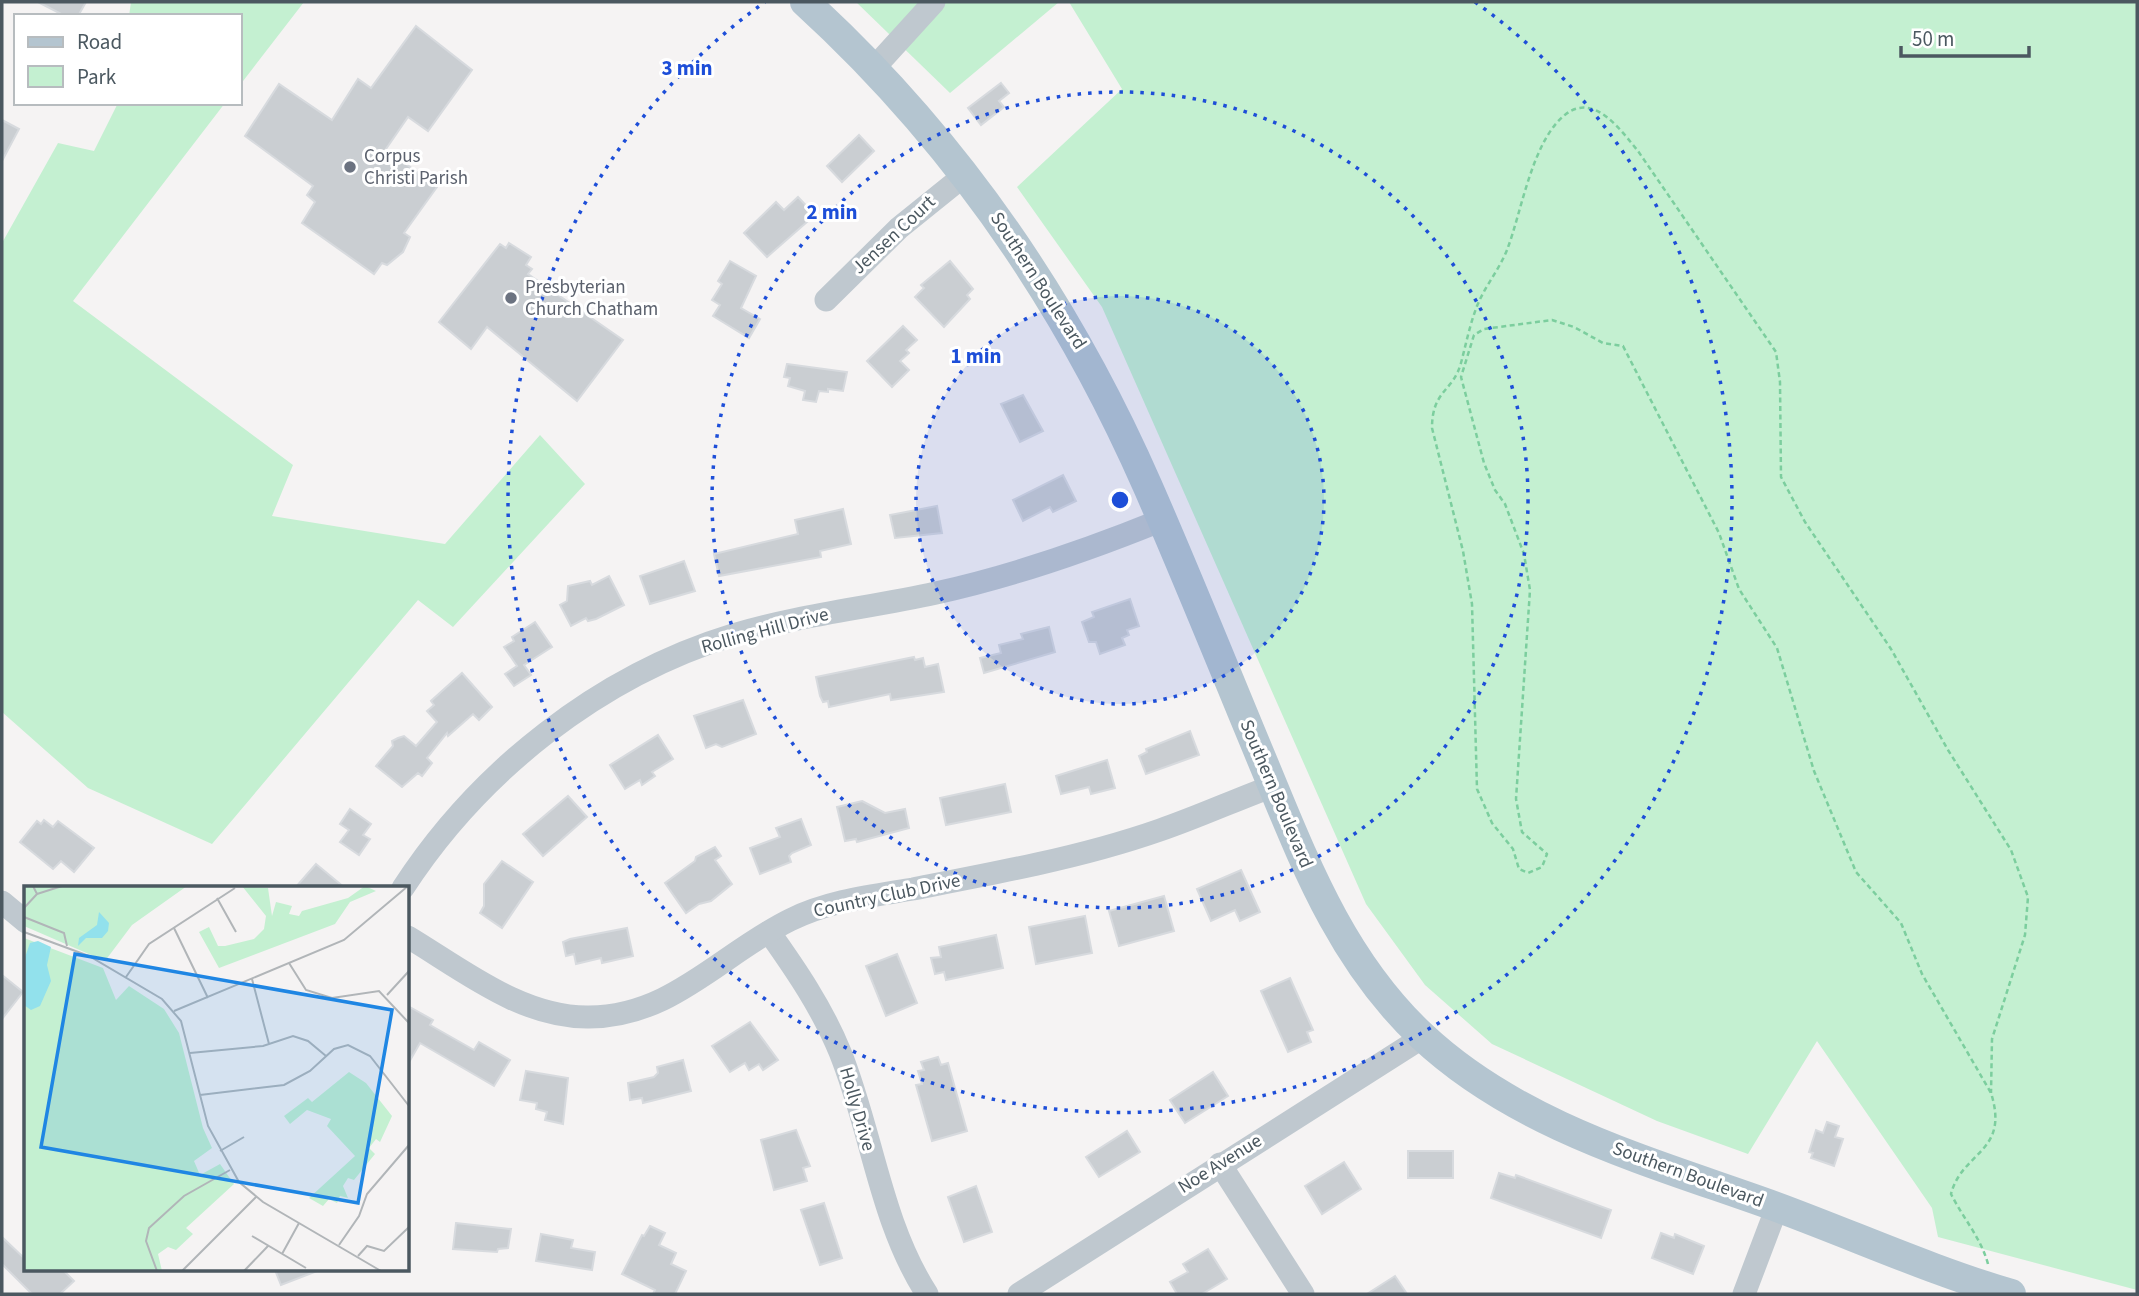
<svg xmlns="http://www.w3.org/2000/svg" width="2139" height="1296" viewBox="0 0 2139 1296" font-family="'Source Sans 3',sans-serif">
	<rect width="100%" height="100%" fill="#f5f3f3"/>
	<!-- green -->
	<g fill="#c4f0d1">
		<path d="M131,2H304L240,85V16H129Z"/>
		<path d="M856,2H1059L950,93Z"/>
		<path d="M1069,2H2137V1290L1938,1237L1932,1208L1817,1041L1748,1154L1657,1121L1492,1044L1425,985L1366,904L1102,307L1017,187L1122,89Z"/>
		<path d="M118,103H225L73,301L293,465L272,516L445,544L540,435L585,484L453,627L418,600L212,844L88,788L2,712V243L58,143L94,151Z"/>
	</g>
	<!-- building -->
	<g fill="#caced2" stroke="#d7dade" stroke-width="2">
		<path d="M38,2H86L78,16H65Z"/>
		<path d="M416,26L472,70L428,131L408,117L386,149L437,187L404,233L410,237L403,252L387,265L382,263L374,274L302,223L315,202L307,195L313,186L245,136L279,84L332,120L358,79L371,88Z"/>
		<path d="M1001,83L1009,93L999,101L1004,107L981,125L968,108Z"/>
		<path d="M2,120L19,129L2,161Z"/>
		<path d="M859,135L874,151L842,182L827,166Z"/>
		<path d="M798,197L815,215L767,257L744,233L776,202L784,210Z"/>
		<path d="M509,243L531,257L526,265L532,269L528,274L623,340L577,401L487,327L471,349L439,322L500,244L506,248Z"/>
		<path d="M730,261L756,276L741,308L760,319L749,338L713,316L720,305L712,300L722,284L718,281Z"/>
		<path d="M950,261L973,289L967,295L970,299L944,327L915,297L924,288L921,285Z"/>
		<path d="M903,326L917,340L906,350L909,353L900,361L909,370L892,387L867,361Z"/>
		<path d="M787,364L847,372L843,391L828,389V392L819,391L816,402L803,400L805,391L788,386L790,378L784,377Z"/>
		<path d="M1023,395L1043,431L1020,442L1001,404Z"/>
		<path d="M1063,475L1076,501L1053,512L1050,507L1023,521L1013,500Z"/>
		<path d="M937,506L942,533L895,538L890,515Z"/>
		<path d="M843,509L851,544L820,551L821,557L719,576L714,554L798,534L795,520Z"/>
		<path d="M684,561L695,591L650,604L640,576Z"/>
		<path d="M609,576L624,605L596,619L588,621L586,618L571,626L560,605L567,601L568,586L590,581L592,585Z"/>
		<path d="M1130,599L1139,626L1127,630L1129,635L1122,638L1125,645L1100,654L1096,642H1089L1082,622L1094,617L1092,612Z"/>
		<path d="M535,622L552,647L524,665L531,675L514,686L505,674L517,666L504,647L514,641L512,637Z"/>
		<path d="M1049,627L1055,652L984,673L980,658L1001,653L999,645L1023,639L1021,634Z"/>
		<path d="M914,657L915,660L923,658L925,667L938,664L944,692L891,700L890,694L829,707L828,701L823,702L820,696L816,677Z"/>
		<path d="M462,673L492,707L479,720L473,714L448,736L447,733L427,758L432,763L422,776L418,773L402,787L376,766L393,746L392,741L398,738L404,736L416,746L437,722L427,711L434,705L431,701Z"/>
		<path d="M743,700L756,734L722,747L716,744L706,748L694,716Z"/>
		<path d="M1190,731L1199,755L1146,774L1139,756L1147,752L1146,749Z"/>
		<path d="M658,735L673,759L652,772L655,776L642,785L640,780L625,789L610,765Z"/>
		<path d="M1107,760L1115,788L1091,794L1089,787L1061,794L1056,776Z"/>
		<path d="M1005,784L1011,812L946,825L940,798Z"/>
		<path d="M568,796L587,817L543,856L523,834Z"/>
		<path d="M862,801L885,813L905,809L909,828L857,842L856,839L845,841L837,807Z"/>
		<path d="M350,809L371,824L363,835L370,839L359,855L340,842L349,830L340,824Z"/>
		<path d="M801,819L811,845L792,853L789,856L791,862L760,874L750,848L780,837L776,828Z"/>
		<path d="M44,820L53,827L58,821L94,848L74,872L61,861L53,869L20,842L37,821L41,824Z"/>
		<path d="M715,847L721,856L715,860L732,884L711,901L699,904L686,913L665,883L695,861L696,857Z"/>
		<path d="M502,861L533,882L502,928L480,913L484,906V884Z"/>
		<path d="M316,864L345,888H295Z"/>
		<path d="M1241,870L1260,912L1240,921L1235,910L1211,921L1197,889Z"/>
		<path d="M1164,896L1174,931L1119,946L1109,911Z"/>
		<path d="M1085,916L1092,953L1036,964L1029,927Z"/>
		<path d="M627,928L633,956L602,963L601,958L576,964L574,954L566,956L563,942L570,939Z"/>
		<path d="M996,935L1003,968L946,980L944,972L935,974L931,958L941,957L939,947Z"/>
		<path d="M897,954L917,1003L886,1016L866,966Z"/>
		<path d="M2,975L23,992L2,1019Z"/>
		<path d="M1290,978L1313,1030L1307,1032L1311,1042L1288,1052L1261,991Z"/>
		<path d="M408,1006L433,1020L430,1025L474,1050L479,1042L510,1060L494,1086L420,1043L408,1064Z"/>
		<path d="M750,1022L778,1060L763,1070L759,1064L749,1070L745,1063L730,1072L712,1046Z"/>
		<path d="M938,1057L941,1065L948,1063L967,1131L932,1141L916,1085L922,1084L918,1071L924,1070L921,1062Z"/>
		<path d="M683,1060L691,1091L643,1103L642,1098L630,1100L628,1083L654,1077L658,1073L657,1067Z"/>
		<path d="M526,1071L568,1078L563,1124L545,1120L547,1112L536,1109L537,1103L520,1100Z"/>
		<path d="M1213,1072L1228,1096L1185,1123L1170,1100Z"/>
		<path d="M1827,1122L1839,1126L1835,1137L1843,1139L1834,1166L1811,1158L1813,1153L1809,1152L1816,1130L1823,1133Z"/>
		<path d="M796,1130L810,1166L803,1168L807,1181L774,1190L761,1140Z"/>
		<path d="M1127,1131L1140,1152L1099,1177L1086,1157Z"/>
		<rect x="1408" y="1151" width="45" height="27"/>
		<path d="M1344,1162L1361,1189L1322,1214L1305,1186Z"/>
		<path d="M1499,1173L1515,1178L1516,1175L1611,1210L1601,1238L1491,1198Z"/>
		<path d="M976,1186L992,1232L964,1242L948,1197Z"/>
		<path d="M824,1203L842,1258L820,1265L801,1210Z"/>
		<path d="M456,1223L511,1229L508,1248L498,1249L497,1252L453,1249Z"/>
		<path d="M650,1226L665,1233L659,1245L676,1253L671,1264L686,1271L675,1294H653L655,1290L622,1274L642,1235L644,1236Z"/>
		<path d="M1661,1233L1674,1238L1675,1234L1704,1246L1693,1274L1652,1258Z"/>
		<path d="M541,1234L573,1240L571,1248L595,1252L592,1270L536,1261Z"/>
		<path d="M2,1237L26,1260V1270H63L74,1281L60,1294H32L2,1264Z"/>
		<path d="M1208,1249L1227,1279L1202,1294H1177L1170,1282L1188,1272L1183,1264Z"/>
		<path d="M275,1270H317V1271L281,1285Z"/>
		<path d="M1395,1276L1407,1294H1367Z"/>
	</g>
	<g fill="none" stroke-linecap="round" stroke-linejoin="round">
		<!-- path -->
		<path stroke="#7cce9e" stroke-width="2.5" stroke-dasharray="5 3.5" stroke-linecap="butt" d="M1988,1264C1981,1238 1963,1218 1951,1194C1962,1151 2010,1153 1991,1093L1922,974L1901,923L1856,872L1814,771L1777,648L1739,589L1719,533L1623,346L1603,343L1574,327L1552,320L1484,329L1474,335L1461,377L1484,463L1495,490L1505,504L1524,554L1530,590L1516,799L1522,832L1547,854L1542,867L1528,873L1519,869L1513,849L1492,823L1477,789L1472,604L1463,551L1432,428C1432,390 1453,392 1461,363C1466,344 1470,324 1477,306C1485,286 1499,270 1507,250C1522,211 1532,140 1566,114C1595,92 1622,132 1638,151L1776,352L1780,382L1781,477L1805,522L1891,649L1948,750L2011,850L2028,897L2025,935L1992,1039L1991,1093"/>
		<!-- minor -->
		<g stroke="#bfc8cf" stroke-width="23">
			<path d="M874,68L934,2"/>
			<path d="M826,300L899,228L966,174"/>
			<path d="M403,888C479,771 599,676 733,635C799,615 868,608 936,593C1014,576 1088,550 1162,520"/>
			<path d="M2,902L26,922"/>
			<path d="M769,932C796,970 822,1008 840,1052C872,1131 880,1221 927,1294"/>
			<path d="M408,937C463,970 522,1018 589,1017C671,1017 721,954 790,920C828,901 871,896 913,889C954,881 996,873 1037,864C1078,855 1120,844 1160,830C1198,817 1235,800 1273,786"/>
			<path d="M1220,1164L1303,1294"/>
			<path d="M1019,1294L1423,1037"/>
			<path d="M1744,1294L1777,1207"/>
		</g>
		<!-- major -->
		<path stroke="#b4c5d0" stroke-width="30" d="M805,2C954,138 1067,302 1148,487C1187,576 1223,666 1260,755C1303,858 1339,958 1422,1036C1519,1127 1652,1162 1774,1206C1853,1235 1930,1270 2011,1294"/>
	</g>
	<!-- distance rings -->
	<circle cx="1120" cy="500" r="204" fill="#1d4ed8" fill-opacity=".12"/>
	<g fill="none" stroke="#1d4ed8" stroke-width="3.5" stroke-dasharray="3.5 7">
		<circle cx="1120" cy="500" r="204"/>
		<circle cx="1120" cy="500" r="408"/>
		<path d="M1475 2A612 612 0 1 1 765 2"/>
	</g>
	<!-- markers -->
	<g fill="#6b7280" stroke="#fff" stroke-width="2.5">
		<circle cx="350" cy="167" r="7"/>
		<circle cx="511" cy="298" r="7"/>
	</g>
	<g text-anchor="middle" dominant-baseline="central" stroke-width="6" stroke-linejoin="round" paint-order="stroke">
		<!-- worship labels -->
		<g font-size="19" fill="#5b616d" stroke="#fff" text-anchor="start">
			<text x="364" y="156">Corpus<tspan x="364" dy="22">Christi Parish</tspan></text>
			<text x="525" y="287">Presbyterian<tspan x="525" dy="22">Church Chatham</tspan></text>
		</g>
		<!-- street labels -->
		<g font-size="19" fill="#4b5860" stroke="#fff">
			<text transform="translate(894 235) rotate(-43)">Jensen Court</text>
			<text transform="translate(1038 281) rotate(57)">Southern Boulevard</text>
			<text transform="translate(765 631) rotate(-15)">Rolling Hill Drive</text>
			<text transform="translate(1276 794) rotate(67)">Southern Boulevard</text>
			<text transform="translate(887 896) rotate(-12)">Country Club Drive</text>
			<text transform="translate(857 1109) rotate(74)">Holly Drive</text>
			<text transform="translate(1220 1164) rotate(-32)">Noe Avenue</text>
			<text transform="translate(1688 1175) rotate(20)">Southern Boulevard</text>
		</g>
	</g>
	<!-- overview -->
	<g transform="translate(24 886)">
		<rect width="385" height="385" fill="#f5f3f3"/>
		<path d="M0,0H163L108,39L81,75L0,40ZM218,0L244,2L248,30L252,16L268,20L265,28L275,30L278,25L324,12L341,0L352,5L326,16L311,38L195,82L175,46L185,41L194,60H201L230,53L240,43L242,30ZM0,52L79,82L92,114L105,100L140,123L155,147L179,242L188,262L170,275L176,289L196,278L210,298L162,342L169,348L152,364L144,361L134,368L138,385H0ZM325,186L342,197L368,230L356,256L352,253L345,262L351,268L330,294L324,292L319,300L324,312L316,310L313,317L305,313L299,320L285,312L331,270L303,240L307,233L283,224L266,238L260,230L284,212L288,216Z" fill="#c4f0d1"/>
		<path d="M75,26L85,37L84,45L78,52H62L54,60L55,52L73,39ZM14,55L27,61L23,79L27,95L16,120L7,124L0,119V74L6,57Z" fill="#92e1ec"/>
		<path fill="none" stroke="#b1b5b8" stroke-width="2" d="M270,0H293M13,8L38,0M193,12L212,46M0,22L13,8L9,0M0,31L40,47L43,60M150,42L184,112M0,46L65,70L138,113L157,135L184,240L215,296L239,316L357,385M265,77L282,104L308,112L355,105L385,137M102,91L125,58L211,2M228,93L245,158M363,109L385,85M150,125L320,54L384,0M166,167L239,160L269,150L284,155L302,170M176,209L260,199L286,185L310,163L324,159L346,170L385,220M196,265L220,251M228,350L282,382M315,359L335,330L343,308L385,259M258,368L275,337M334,370L343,360L360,365L385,341M133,385L122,355L125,342L160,310L206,284M158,385L232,311M220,385L244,360"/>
		<path fill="#1f86e3" fill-opacity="0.15" stroke="#1f86e3" stroke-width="3.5" d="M51,68L368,124L334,317L17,261Z"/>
		<rect width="385" height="385" fill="none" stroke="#4b5860" stroke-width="3.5"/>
	</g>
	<circle cx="1120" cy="500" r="10" fill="#1d4ed8" stroke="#fff" stroke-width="3.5"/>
	<g font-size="21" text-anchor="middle" font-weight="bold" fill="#1d4ed8" stroke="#fff" stroke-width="6" stroke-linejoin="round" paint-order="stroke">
		<text x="687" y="75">3 min</text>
		<text x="832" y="219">2 min</text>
		<text x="976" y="363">1 min</text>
	</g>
	<!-- border -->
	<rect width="2139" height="1296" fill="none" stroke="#4b5860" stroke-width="7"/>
	<!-- legend -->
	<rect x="14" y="14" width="228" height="91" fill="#ffffff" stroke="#b7bcbf" stroke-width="2"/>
	<rect x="28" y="37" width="35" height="10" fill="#b4c5d0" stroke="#b7bcbf" stroke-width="2"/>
	<text x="77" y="49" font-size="21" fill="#4b5860">Road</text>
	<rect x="28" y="66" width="35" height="21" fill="#c4f0d1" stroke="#b7bcbf" stroke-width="2"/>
	<text x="77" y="84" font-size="21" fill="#4b5860">Park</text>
	<!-- scale -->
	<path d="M1901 46v10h128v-10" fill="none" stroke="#4b5860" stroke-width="3.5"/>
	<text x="1912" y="46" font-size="21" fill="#4b5860" stroke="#ffffff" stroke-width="5" paint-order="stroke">50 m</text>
</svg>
